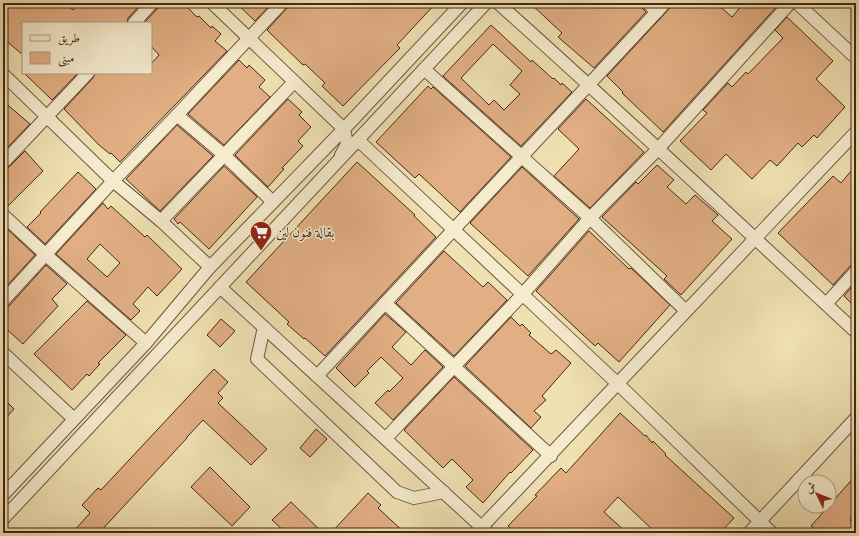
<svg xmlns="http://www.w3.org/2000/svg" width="859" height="536" viewBox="0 0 859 536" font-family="'IM FELL Great Primer',Amiri,serif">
	<rect width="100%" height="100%" fill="#f0e1b3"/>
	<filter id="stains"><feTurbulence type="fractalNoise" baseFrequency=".005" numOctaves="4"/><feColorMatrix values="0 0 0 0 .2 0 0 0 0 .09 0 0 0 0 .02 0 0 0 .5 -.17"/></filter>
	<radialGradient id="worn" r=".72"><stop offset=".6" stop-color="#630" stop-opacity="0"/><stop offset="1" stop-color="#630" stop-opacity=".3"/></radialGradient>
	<!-- building -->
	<g fill="#e2af84" stroke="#452819" fill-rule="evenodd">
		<path d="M3,3H65L73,10L79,3H142L128,18L127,23H23V55L3,38Z"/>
		<path d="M159,3H183L197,17L199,16L211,28L212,26L221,34L215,41L227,51L120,162L111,153L110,154L99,145L64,109L93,78L95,73H151V64L159,55L151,46V23H144L158,8Z"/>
		<path d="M236,3H272L255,21Z"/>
		<path d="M289,3H436L397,45L400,48L343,106L322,86L325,83L305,64L303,65L267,30L287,8Z"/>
		<path d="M530,3H641L642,8L646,12L594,68L558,37L562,33Z"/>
		<path d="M672,3H716L732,17L744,3H776L778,5L663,132L622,93L623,92L607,76L670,8Z"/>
		<path d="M787,17L833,61L816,79L845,107L817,138L814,135L802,147L798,143L777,166L770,160L752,179L726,154L711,170L680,141L707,113L703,110L728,83L732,87L746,72L748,74L783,38L775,30Z"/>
		<path d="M491,25L531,62L532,60L553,79L554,78L561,85L562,83L572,92L521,146L443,76ZM493,44L522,71L510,85L520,94L504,110L494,100L489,105L461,78Z"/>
		<path d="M239,60L247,68L249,65L265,80L259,87L270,97L224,145L188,114Z"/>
		<path d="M24,73H78L52,100Z"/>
		<path d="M428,86L431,89L433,87L511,157L460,212L419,174L415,178L376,142Z"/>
		<path d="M288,99L302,112L299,115L311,127L298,141L303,146L282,168L284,169L268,187L235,155Z"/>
		<path d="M586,99L644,152L590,208L554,176L579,149L558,129Z"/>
		<path d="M3,101L30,124L3,152Z"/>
		<path d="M177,125L213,156L160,211L126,179Z"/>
		<path d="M25,151L43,171L6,208H3V171L8,168Z"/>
		<path d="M357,162L415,215L414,216L436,237L325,356L305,338L304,339L287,324L289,322L246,282Z"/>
		<path d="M657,165L674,180L667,187L686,204L695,195L718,215L712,221L732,239L681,295L664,279L667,276L602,217L636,182L638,184Z"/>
		<path d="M856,165V189L852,193L856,198V264L850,266L833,285L778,233L833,176L841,183Z"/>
		<path d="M224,166L257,197L209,249L180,222L178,224L174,219Z"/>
		<path d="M522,167L579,219L528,276L470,223Z"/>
		<path d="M78,172L96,189L45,244L27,227L41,213L40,212Z"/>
		<path d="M103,203L108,209L111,206L145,237L147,235L182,269L157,296L148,287L133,304L140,311L131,320L56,254ZM100,244L120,263L107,277L87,259Z"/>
		<path d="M3,225L35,255L3,290Z"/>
		<path d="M589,231L629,269L631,268L670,305L619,362L598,343L595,346L536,291Z"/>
		<path d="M444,251L483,287L488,282L507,300L454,356L396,303Z"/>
		<path d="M46,265L67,284L52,299L58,306L23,344L3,326V308L9,306Z"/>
		<path d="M856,282V308L844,296Z"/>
		<path d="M87,301L126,335L98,363L100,364L89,376L87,374L72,390L34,354Z"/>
		<path d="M385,314L406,332L392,347L411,365L425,350L443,367L393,420L375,403L388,390L389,392L403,378L381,357L367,371L369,373L355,387L336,368Z"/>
		<path d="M511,317L520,326L522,324L531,333L529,335L551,354L556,350L571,363L542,396L546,400L534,411L541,417L531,428L465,366Z"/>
		<path d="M221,319L235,331L220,347L207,335Z"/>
		<path d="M214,369L228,382L218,393L223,398L218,403L267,449L251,465L203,420L187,437V438L99,533H72L90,513L82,505L98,488L101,490Z"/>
		<path d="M454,377L533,450L511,473L510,472L483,503L466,487L473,480L452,459L443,468L404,430Z"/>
		<path d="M3,398L14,409L3,421Z"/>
		<path d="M620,413L645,436L646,435L652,443L653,441L666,454L665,455L734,518L720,533H656L618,497L604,512L627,533H516L508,526L537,496L535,495L561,468L566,473Z"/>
		<path d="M316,429L327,439L310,457L300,448Z"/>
		<path d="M210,467L250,507L232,526L191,487Z"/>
		<path d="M856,475V513L850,520L856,526V533H819L811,526Z"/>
		<path d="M368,493L381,505L378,508L405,533H331Z"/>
		<path d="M291,502L323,533H286L272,520Z"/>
	</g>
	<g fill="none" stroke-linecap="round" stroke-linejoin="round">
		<!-- minor casing -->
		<g stroke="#705640" stroke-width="14">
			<g id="minor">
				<path d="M212,3L344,129L347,144L341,155"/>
				<path d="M498,3C619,111 737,222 856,332"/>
				<path d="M648,3L657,12"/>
				<path d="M797,3L856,58"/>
				<path d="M134,23L152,3"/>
				<path d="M424,69L590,218L686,311"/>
				<path d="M3,74L113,181L161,221L210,267"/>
				<path d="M177,115L224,155L273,202"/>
				<path d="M358,140L617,383L772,533"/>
				<path d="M3,163L88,73"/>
				<path d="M3,215L46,255L146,343"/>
				<path d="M161,221L294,82"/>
				<path d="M220,287L488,533"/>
				<path d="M3,301L113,181L177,115L282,3"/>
				<path d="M385,303L551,456"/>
				<path d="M826,304L856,271"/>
				<path d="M264,327L257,359L397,492L414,498L444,492"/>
				<path d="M3,353L74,419"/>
				<path d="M317,376L665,3"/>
				<path d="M386,438L522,295L590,218L658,149L790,3"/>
				<path d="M3,495L146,343L210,267L344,129L462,3"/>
				<path d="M3,519L486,3"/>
				<path d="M476,533L856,132"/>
				<path d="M749,533L856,418"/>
			</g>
		</g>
		<!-- minor -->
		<use href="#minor" stroke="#f5ecce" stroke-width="12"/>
	</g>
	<!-- icons -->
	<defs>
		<g id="supermarket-pin" transform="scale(1.15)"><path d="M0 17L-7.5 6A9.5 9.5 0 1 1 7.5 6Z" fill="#8f2418" stroke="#f5ecce"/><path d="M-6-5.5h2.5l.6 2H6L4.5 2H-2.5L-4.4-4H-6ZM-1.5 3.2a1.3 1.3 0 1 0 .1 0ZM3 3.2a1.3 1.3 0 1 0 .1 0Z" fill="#fff"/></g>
	</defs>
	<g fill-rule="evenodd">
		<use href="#supermarket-pin" x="261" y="232"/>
	</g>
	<g text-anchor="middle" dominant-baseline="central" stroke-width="3" stroke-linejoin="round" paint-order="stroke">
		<!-- poi labels -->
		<g font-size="14" fill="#452819" stroke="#f5ecce" text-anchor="start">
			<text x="276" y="232">بقالة فنون لين</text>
		</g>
	</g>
	<!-- margin -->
	<rect width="859" height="536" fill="none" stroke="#f0e1b3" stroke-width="16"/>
	<rect x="4" y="4" width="851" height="528" fill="none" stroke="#452819" stroke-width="2"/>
	<rect x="8" y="8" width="843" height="520" fill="none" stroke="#452819"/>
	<!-- legend -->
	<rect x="22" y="22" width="130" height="52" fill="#f5ecce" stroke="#af9e86"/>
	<rect x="30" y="35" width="20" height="6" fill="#f5ecce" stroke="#af9e86"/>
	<text x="58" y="42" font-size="12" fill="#452819">طريق</text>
	<rect x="30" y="52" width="20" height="12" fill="#e2af84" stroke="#af9e86"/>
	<text x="58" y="62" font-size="12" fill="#452819">مبنى</text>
	<!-- north arrow -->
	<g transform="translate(817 494) rotate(313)"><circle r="19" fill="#f5ecce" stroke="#af9e86"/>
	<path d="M0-3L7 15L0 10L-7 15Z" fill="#8f2418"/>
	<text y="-6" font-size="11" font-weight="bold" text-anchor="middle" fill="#452819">ش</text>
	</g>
	<rect width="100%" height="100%" filter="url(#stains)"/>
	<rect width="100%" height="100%" fill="url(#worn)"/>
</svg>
